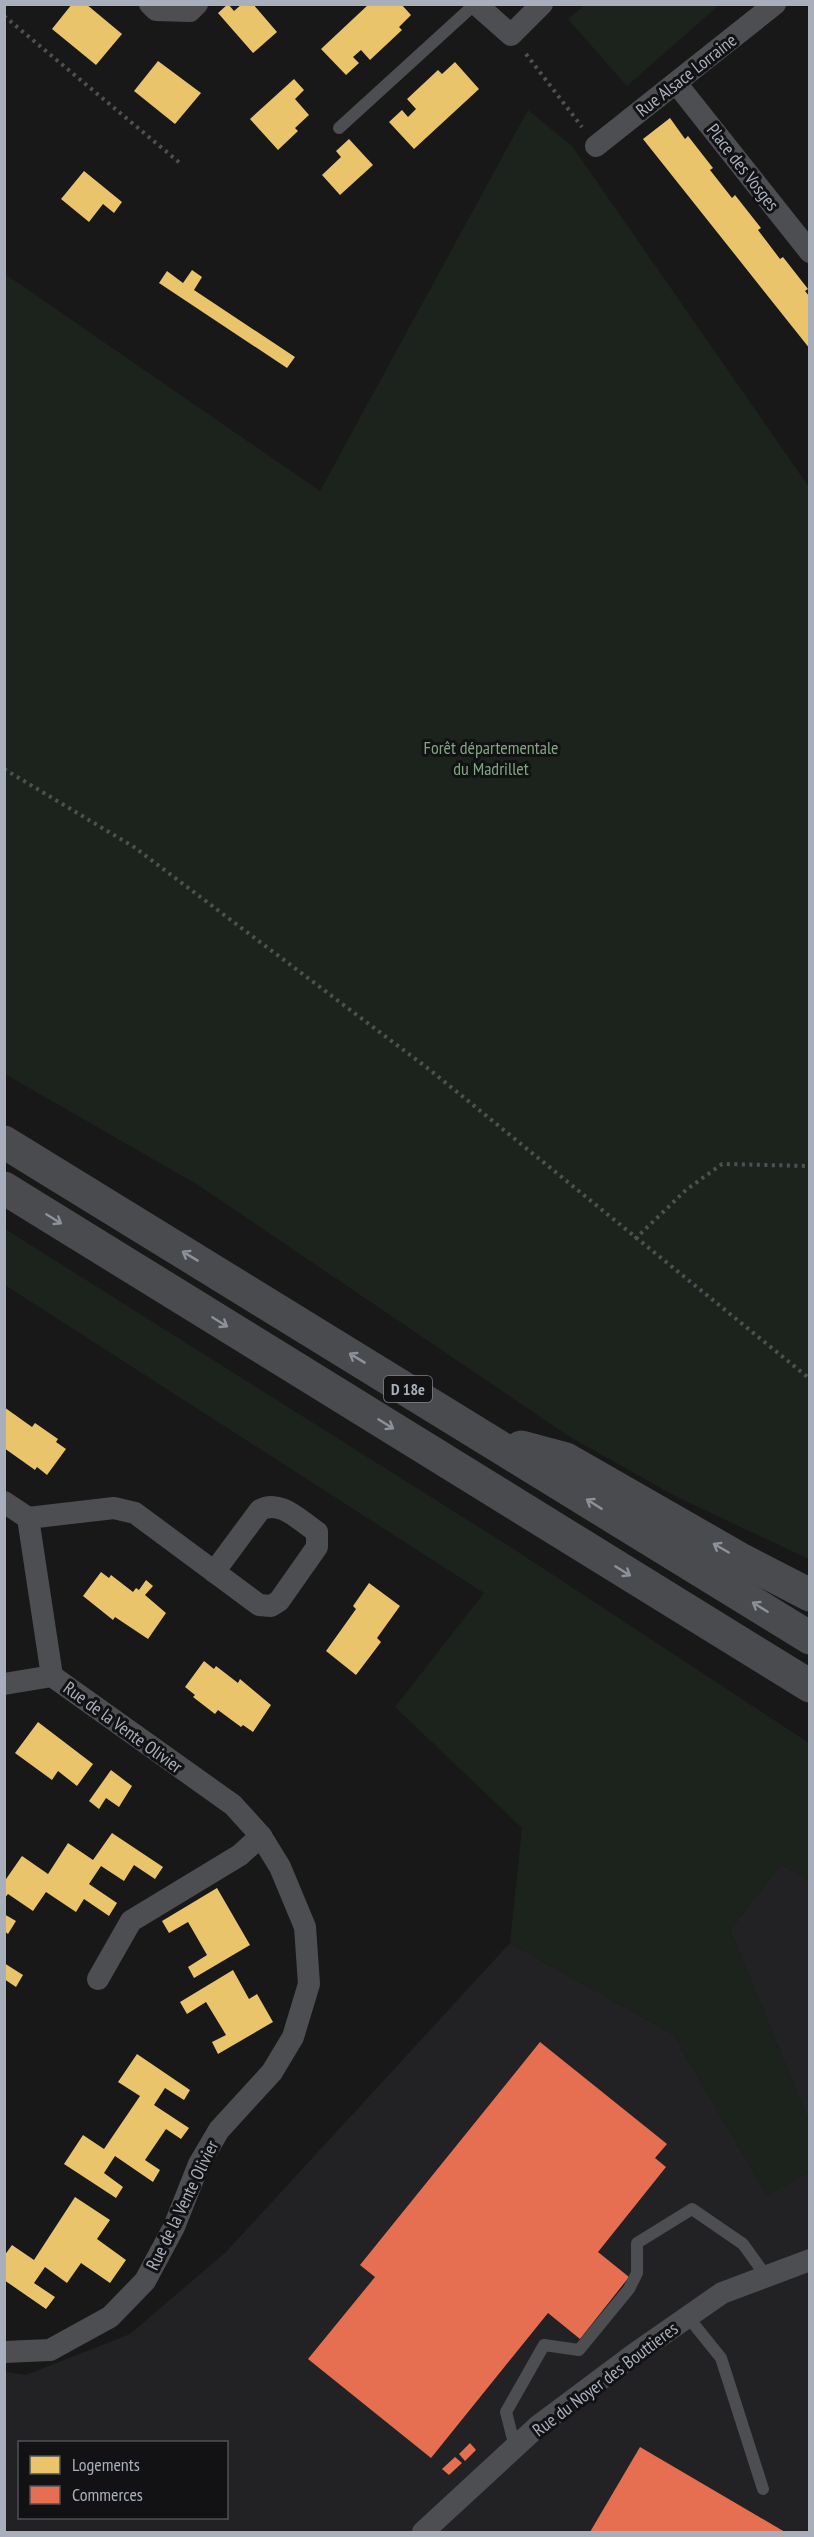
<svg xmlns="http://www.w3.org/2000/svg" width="814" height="2537" viewBox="0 0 814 2537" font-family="'PT Sans Narrow',sans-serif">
	<rect width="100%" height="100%" fill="#181818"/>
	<!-- built -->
	<g fill="#222225" fill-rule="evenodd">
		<path d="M781,1864L809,1880V2122L730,1930Z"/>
		<path d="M510,1943L673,2034L767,2195L809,2172V2532H5V2372L26,2375L130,2334L226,2252ZM20,2442H226V2518H20Z"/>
	</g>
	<!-- green -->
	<g fill="#1c231c">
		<path d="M585,5V4L719,5L627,86L568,19Z"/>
		<path d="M528,110L572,146L809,487V1559L679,1498L570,1437L198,1185L5,1074V274L320,491Z"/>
		<path d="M5,1229L512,1548L809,1743V1880L781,1864L730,1930L809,2122V2172L767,2195L673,2034L510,1943L522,1828L395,1707L484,1593L5,1285Z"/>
	</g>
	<!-- homes -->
	<g fill="#e9c46a">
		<path d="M72,4H86L122,34L96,65L52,29Z"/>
		<path d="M228,4L234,11L242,4H253L277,32L253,53L218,13Z"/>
		<path d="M369,4H401L411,15L399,27L402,30L370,60L361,50L353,57L359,63L346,75L321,49Z"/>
		<path d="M158,61L201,93L175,124L134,91Z"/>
		<path d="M455,62L479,89L414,149L389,122L402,110L408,117L416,109L407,99L438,70L442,74Z"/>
		<path d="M294,79L304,90L295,99L309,115L295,128L298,131L278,150L250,119Z"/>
		<path d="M670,118L685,139L688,136L713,168L710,170L732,198L735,195L761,228L758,230L780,259L783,257L808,289L805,291L810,297V349L643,139Z"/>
		<path d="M349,139L373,165L340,195L322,175L341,157L336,151Z"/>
		<path d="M84,171L122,202L114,213L103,204L89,222L61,199Z"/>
		<path d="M192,270L202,277L194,290L295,357L287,368L159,283L167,271L183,283Z"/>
		<path d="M4,1407L32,1427L35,1423L58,1439L56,1442L66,1449L47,1475L37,1467L35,1470L4,1448Z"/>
		<path d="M101,1572L109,1578L111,1575L133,1592L136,1588L139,1590L146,1580L153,1586L145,1595L166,1613L148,1639L115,1617L113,1620L83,1596Z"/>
		<path d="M369,1583L400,1606L377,1638L381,1642L356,1675L326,1651L356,1609L353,1606Z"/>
		<path d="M204,1661L214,1669L216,1666L238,1683L240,1679L271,1705L253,1732L243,1725L241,1727L218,1710L215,1714L193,1697L195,1695L185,1687Z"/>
		<path d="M38,1722L93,1764L77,1786L58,1771L52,1780L15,1753Z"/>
		<path d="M111,1770L132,1786L119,1807L106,1798L99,1809L89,1801Z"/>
		<path d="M112,1833L163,1867L155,1879L134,1865L124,1881L101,1866L89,1884L117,1903L109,1916L84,1899L76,1912L46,1892L33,1911L8,1894L4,1899V1882L22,1856L48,1874L68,1843L93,1860Z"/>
		<path d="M217,1888L250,1945L194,1978L188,1967L207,1955L188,1922L169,1933L162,1921Z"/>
		<path d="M4,1914L16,1921L8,1934L4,1931Z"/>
		<path d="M4,1963L23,1975L16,1987L4,1979Z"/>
		<path d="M233,1970L249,1999L257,1994L273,2022L218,2054L212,2042L226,2035L206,2002L187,2014L180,2002Z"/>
		<path d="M137,2054L190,2090L184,2100L165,2088L154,2105L189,2128L181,2139L166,2129L145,2160L160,2170L153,2182L115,2156L104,2173L123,2187L116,2198L64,2164L83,2135L104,2149L140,2096L118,2082Z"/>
		<path d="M75,2197L110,2220L97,2239L126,2260L110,2283L81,2263L67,2283L45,2267L34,2283L55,2297L46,2309L4,2280V2256L12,2245L34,2260Z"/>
	</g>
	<!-- shops -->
	<g fill="#e76f51">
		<path d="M540,2042L667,2144L655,2158L666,2167L598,2252L629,2277L580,2339L548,2313L431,2458L308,2359L375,2277L360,2265Z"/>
		<path d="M470,2443L476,2450L465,2461L459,2454Z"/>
		<path d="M640,2447L785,2532H590Z"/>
		<path d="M455,2457L462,2463L449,2475L442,2469Z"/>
	</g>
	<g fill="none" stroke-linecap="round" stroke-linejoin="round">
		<!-- path -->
		<g stroke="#4e5053" stroke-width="4" stroke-dasharray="3 4.5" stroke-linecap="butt">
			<path d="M4,16L180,163"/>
			<path d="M526,54L582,127"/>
			<path d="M4,769L134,847L430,1070L810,1379"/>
			<path d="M635,1239L686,1190L722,1164L810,1166"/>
		</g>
		<!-- lane -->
		<g stroke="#4c4e51" stroke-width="12">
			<path d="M339,128L475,4"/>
			<path d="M688,2317L721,2358L763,2489"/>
			<path d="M515,2447L506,2412L544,2345L579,2350L629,2289L637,2273V2243L692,2209L743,2244L766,2276"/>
		</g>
		<!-- street -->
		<g stroke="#4c4e51" stroke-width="22">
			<path d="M150,4L156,10L190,11L197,4"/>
			<path d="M476,4L511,35L542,4"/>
			<path d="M676,83L810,252"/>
			<path d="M596,146L775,4"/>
			<path d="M4,1502L28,1518L52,1676"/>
			<path d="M28,1518L114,1508L135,1513L259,1605L271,1606L279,1601L317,1547V1532C300,1521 281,1499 260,1510L214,1572"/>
			<path d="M4,1684L52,1676"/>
			<path d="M98,1979L131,1921L240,1855L261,1836"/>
			<path d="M4,2352L50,2350L110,2317L145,2281L174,2227L199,2164L219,2130L272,2072L293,2037L309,1984L305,1927L280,1867L261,1836L233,1805L52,1676"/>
			<path d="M423,2532L538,2426L633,2355L722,2293L810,2260"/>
		</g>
		<!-- highway -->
		<g stroke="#4a4b4e" stroke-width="33">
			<path d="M4,1142L810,1638"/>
			<path d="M4,1188L810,1686"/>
			<path d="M521,1447L566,1459L742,1560L810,1595"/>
		</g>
	</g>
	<!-- one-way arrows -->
	<defs><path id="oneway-shaft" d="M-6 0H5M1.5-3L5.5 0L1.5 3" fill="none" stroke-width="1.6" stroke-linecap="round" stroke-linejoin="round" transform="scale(1.5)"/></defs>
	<g stroke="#8c919a">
		<use href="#oneway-shaft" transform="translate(54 1219) rotate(32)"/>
		<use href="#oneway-shaft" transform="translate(190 1256) rotate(-149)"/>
		<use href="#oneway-shaft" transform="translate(220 1322) rotate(32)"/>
		<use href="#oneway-shaft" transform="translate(357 1358) rotate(-149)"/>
		<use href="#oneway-shaft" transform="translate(386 1424) rotate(32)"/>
		<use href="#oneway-shaft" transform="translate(594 1504) rotate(-148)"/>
		<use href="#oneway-shaft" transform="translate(721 1548) rotate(-150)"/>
		<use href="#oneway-shaft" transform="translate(623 1571) rotate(32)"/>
		<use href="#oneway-shaft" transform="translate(760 1607) rotate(-148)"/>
	</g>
	<g text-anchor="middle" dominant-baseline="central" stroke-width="6" stroke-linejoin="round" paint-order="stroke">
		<!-- shield labels -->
		<rect fill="#121215" stroke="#7c8088" stroke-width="1.5" x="384" y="1376" width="48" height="26" rx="4.5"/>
		<g font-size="16" font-weight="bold" fill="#a9afba">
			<text x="408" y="1389">D 18e</text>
		</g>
		<!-- street labels -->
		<g font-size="18" fill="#a9afba" stroke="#121215">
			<text transform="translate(686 75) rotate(-38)">Rue Alsace Lorraine</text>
			<text transform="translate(743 167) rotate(52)">Place des Vosges</text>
			<text transform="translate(123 1727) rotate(36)">Rue de la Vente Olivier</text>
			<text transform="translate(182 2205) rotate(-64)">Rue de la Vente Olivier</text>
			<text transform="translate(605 2379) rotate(-37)">Rue du Noyer des Bouttieres</text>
		</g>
		<!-- park labels -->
		<g font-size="18" fill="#7fa67f" stroke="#121215">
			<text x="491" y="747">Forêt départementale<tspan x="491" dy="21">du Madrillet</tspan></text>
		</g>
	</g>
	<!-- border -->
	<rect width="814" height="2537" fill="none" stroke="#a9afba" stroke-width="12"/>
	<!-- legend -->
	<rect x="18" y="2441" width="210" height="78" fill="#121215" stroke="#4e5157" stroke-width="1.5"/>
	<rect x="30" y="2456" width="30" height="18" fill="#e9c46a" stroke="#4e5157" stroke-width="1.5"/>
	<text x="72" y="2471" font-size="18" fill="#a9afba">Logements</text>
	<rect x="30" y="2486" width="30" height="18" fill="#e76f51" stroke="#4e5157" stroke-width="1.5"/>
	<text x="72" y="2501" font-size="18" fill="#a9afba">Commerces</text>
</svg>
